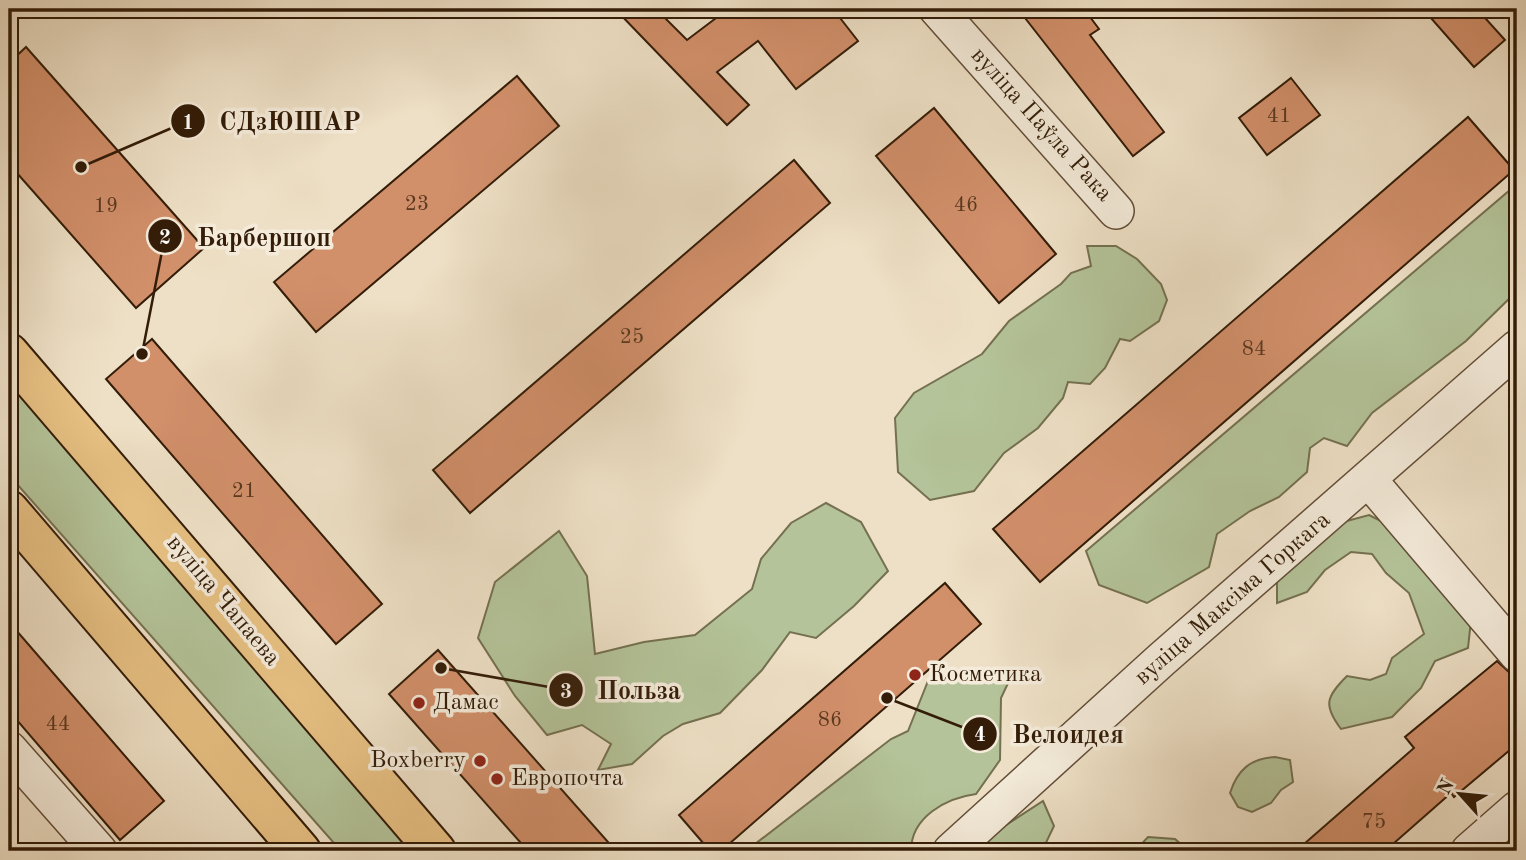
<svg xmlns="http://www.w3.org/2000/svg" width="1526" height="860" viewBox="0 0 1526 860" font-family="'Old Standard TT',serif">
	<rect width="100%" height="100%" fill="#eee0c6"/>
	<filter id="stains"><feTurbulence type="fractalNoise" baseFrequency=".00286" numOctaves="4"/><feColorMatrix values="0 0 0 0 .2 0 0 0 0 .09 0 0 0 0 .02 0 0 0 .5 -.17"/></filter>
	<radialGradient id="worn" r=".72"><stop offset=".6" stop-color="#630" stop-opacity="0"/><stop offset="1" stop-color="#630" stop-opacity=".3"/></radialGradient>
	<!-- green -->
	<g fill="#b4c399" stroke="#747050" stroke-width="2">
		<path d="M1517,184V291L1466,341L1372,413L1347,446L1324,438L1310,448L1307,472L1279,497L1250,511L1217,534L1209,567L1147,603L1099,585L1086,551Z"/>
		<path d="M1087,246H1116L1137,259L1161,284L1167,300L1159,321L1130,341L1120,339L1105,368L1090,384L1068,382L1063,398L1038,428L1004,453L974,491L930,500L898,472L895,418L914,393L982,354L1009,321L1061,284L1071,273L1091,266Z"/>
		<path d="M9,371L429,851H341L9,475Z"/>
		<path d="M826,503L861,522L888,571L854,606L816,638L790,632L762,670L720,713L683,724L663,736L632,764L598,770L611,744L582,725L547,735L515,696L478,638L495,582L559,531L587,576L595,654L644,642L695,635L752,589L761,559L791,523Z"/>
		<path d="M1369,515L1385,523L1471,620L1468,648L1435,661L1421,688L1392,717L1341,729C1323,705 1326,697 1347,676L1370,680L1386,674L1392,658L1424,634L1409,593L1386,573L1372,554L1351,552L1325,570L1307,592L1277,603V581L1300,562L1332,525Z"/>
		<path d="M987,670L1010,679L1001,698L1000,760L976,794C946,798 911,817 911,851H746L891,739L908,731L928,681C950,673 965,677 987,670Z"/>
		<path d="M1275,757L1290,760L1293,782L1281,790L1271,803L1252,812L1238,807L1230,793C1237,771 1250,758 1275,757Z"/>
		<path d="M1043,801L1054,826L1042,851H966Z"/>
		<path d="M1148,837L1175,839L1189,851H1135Z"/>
	</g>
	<!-- building -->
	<g fill="#d18f6a" stroke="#331c08" stroke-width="2">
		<path d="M615,9H656L687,40L728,9H833L858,41L796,89L758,41L717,72L749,105L727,125Z"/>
		<path d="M1018,9H1084L1099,29L1090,35L1164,132L1133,156Z"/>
		<path d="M1423,9H1477L1505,40L1474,67Z"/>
		<path d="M26,47L204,248L136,308L9,164V63Z"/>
		<path d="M517,76L559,126L316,332L274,282Z"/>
		<path d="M1291,78L1320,115L1267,155L1239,118Z"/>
		<path d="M934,108L1056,254L999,303L876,156Z"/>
		<path d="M1468,117L1514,170L1040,582L993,529Z"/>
		<path d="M794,160L830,203L470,513L433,470Z"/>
		<path d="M152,339L382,604L336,644L106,379Z"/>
		<path d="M945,583L981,624L721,851H710L679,815Z"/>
		<path d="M9,622L164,801L120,840L9,711Z"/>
		<path d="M438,650L616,851H528L389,694Z"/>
		<path d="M1497,661L1510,673L1517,674V744L1454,797L1451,793L1385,851H1296L1414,748L1405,737Z"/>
	</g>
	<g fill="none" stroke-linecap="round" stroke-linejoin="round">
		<!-- minor casing -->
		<g stroke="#624d38" stroke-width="38">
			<g id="minor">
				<path d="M937,9L1116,211"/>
				<path d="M1369,480L1517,654"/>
				<path d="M9,749L99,851"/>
				<path d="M951,851L1161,660L1517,348"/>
				<path d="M1469,851L1517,809"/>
			</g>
		</g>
		<!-- major casing -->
		<g stroke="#331c08" stroke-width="42">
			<g id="major">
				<path d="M9,353L436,851"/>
				<path d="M9,510L301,851"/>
			</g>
		</g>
		<!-- minor -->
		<use href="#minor" stroke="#f4ebda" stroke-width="35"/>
		<!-- major -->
		<use href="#major" stroke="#e7c083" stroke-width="38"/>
	</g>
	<!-- markers -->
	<g fill="#8f2418" stroke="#f4ebda" stroke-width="2.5">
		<circle cx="915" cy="675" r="7"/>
		<circle cx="419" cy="703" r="7"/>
		<circle cx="480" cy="761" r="7"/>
		<circle cx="497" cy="779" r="7"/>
	</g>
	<g text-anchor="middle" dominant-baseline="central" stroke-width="7" stroke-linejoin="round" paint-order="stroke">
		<!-- number labels -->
		<g font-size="21" fill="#5a3920">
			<text x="1279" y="116">41</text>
			<text x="417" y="204">23</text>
			<text x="966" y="205">46</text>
			<text x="106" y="206">19</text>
			<text x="632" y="337">25</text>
			<text x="1254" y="349">84</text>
			<text x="244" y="491">21</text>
			<text x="830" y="720">86</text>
			<text x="58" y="724">44</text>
			<text x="1374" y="822">75</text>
		</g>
		<!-- street labels -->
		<g font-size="24" fill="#331c08" stroke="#f4ebda">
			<text transform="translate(1041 125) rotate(48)">вуліца Паўла Рака</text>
			<text transform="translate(1233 599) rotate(-41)">вуліца Максіма Горкага</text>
			<text transform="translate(223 601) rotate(50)">вуліца Чапаева</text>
		</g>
		<!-- poi labels -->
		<g font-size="24" fill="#331c08" stroke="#f4ebda" text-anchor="start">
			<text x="929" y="675">Косметика</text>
			<text x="433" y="703">Дамас</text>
			<text x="466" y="761" text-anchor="end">Boxberry</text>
			<text x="511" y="779">Европочта</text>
		</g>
	</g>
	<!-- callouts -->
	<path fill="none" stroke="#331c08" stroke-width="2.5" d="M81 167L188 121M142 354L165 236M441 668L566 690M887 698L980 734"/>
	<g fill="#331c08" stroke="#f4ebda" stroke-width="2.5">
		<circle cx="81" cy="167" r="7"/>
		<circle cx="142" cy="354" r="7"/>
		<circle cx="441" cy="668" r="7"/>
		<circle cx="887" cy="698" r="7"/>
		<circle cx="188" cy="121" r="18"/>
		<circle cx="165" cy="236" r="18"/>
		<circle cx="566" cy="690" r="18"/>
		<circle cx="980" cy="734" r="18"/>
	</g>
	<g font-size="21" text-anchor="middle" font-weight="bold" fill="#fff">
		<text x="188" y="129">1</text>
		<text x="165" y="244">2</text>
		<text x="566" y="698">3</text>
		<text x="980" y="741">4</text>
	</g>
	<g font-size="26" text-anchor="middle" font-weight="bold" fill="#331c08" stroke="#f4ebda" stroke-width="7" stroke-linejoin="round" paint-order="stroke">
		<text x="290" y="130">СДзЮШАР</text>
		<text x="264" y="246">Барбершоп</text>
		<text x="639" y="699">Польза</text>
		<text x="1068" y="743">Велоидея</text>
	</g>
	<!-- margin -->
	<rect width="1526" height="860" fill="none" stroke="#eee0c6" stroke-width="35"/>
	<rect x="10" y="10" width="1505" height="839" fill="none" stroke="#331c08" stroke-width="3.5"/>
	<rect x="18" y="18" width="1491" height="825" fill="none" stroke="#331c08" stroke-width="2"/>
	<!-- north arrow -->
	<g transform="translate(1460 794) rotate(297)" stroke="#f4ebda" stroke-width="5" paint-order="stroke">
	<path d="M0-5L12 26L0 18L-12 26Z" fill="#331c08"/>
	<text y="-10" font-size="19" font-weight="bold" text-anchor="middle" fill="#331c08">N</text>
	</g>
	<rect width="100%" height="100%" filter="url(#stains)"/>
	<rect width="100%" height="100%" fill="url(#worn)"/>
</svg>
